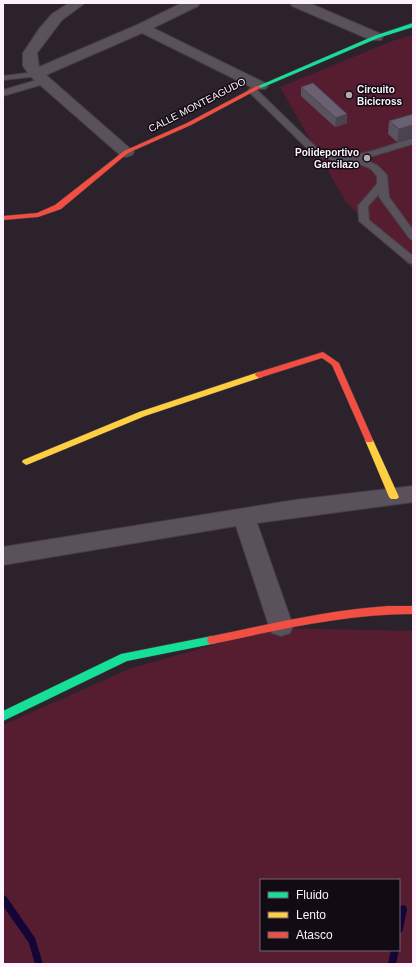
<svg xmlns="http://www.w3.org/2000/svg" width="416" height="967" viewBox="0 0 416 967" font-family="Helvetica,sans-serif">
	<rect width="100%" height="100%" fill="#2c222c"/>
	<!-- green -->
	<g fill="#561d30" fill-rule="evenodd">
		<path d="M413,35V269L346,202L280,87L392,41Z"/>
		<path d="M272,628L413,631V964H3V725L129,669ZM261,880H399V950H261Z"/>
	</g>
	<g fill="none" stroke-linecap="round" stroke-linejoin="round">
		<!-- stream -->
		<g fill="#130536" fill-rule="evenodd">
			<path d="M3,895L6,896L35,938L43,964H35L29,943L3,906Z"/>
			<path d="M403,905L406,906L407,909L403,929L402,932L399,933V909L400,906Z"/>
			<path d="M391,950H399L396,964H388Z"/>
		</g>
		<!-- lane casing -->
		<g stroke="#463d46" stroke-width="2">
			<g id="lane">
				<path d="M36,72L40,74L39,76L3,80V76Z"/>
				<path d="M44,78L48,81L47,83L3,96V90Z"/>
				<path d="M252,87L255,88L320,151C354,163 380,147 413,138V144L363,159L377,165L387,175L389,197L413,230V240L410,239L379,197V194L368,206L369,220L413,256V264L409,263L359,221L358,206L377,184V176L371,169L357,163L335,161L314,155L249,92L248,90Z"/>
			</g>
		</g>
		<!-- street casing -->
		<g stroke="#463d46" stroke-width="2">
			<g id="street">
				<path d="M69,3H85L62,20L37,53L39,67L137,25L182,3H200L198,6L153,28L265,83L268,86L265,89H255L142,33L46,75L134,152L132,155L126,157L120,155L31,77L23,66V53L39,29L52,14Z"/>
				<path d="M290,3H309L381,34L383,37L381,40H371L292,6Z"/>
				<path d="M413,486V502L257,523L293,626L290,633L281,636L272,633L269,626L236,526L3,565V547L295,500Z"/>
			</g>
		</g>
		<!-- fast casing -->
		<g stroke="#463d46" stroke-width="1">
			<g id="fast">
				<path d="M413,23V27L378,38L261,88L256,87L374,36Z"/>
				<path d="M212,636L216,637L217,640L216,643L212,644L127,661L3,721V711L121,654Z"/>
			</g>
		</g>
		<!-- slow casing -->
		<g stroke="#463d46" stroke-width="1">
			<g id="slow">
				<path d="M259,372L263,375L262,377L145,416L29,464L26,465L22,462L23,460L139,412Z"/>
				<path d="M369,437L373,440L399,497L397,499H391L389,497L365,440Z"/>
			</g>
		</g>
		<!-- jam casing -->
		<g stroke="#463d46" stroke-width="1">
			<g id="jam">
				<path d="M257,86L262,87L191,125L128,153L61,209L38,217L3,220V216L37,213L55,205L124,151L187,123Z"/>
				<path d="M323,352L339,363L373,440L372,442H366L332,365L322,358L259,378L255,375L256,373Z"/>
				<path d="M388,606H413V614C344,614 279,630 212,644L208,643L207,640L208,637L212,636C270,624 328,610 388,606Z"/>
			</g>
		</g>
		<!-- lane -->
		<use href="#lane" fill="#59525a" fill-rule="evenodd"/>
		<!-- street -->
		<use href="#street" fill="#59525a" fill-rule="evenodd"/>
		<!-- fast -->
		<use href="#fast" fill="#16e098" fill-rule="evenodd"/>
		<!-- slow -->
		<use href="#slow" fill="#ffcf43" fill-rule="evenodd"/>
		<!-- jam -->
		<use href="#jam" fill="#f24e42" fill-rule="evenodd"/>
	</g>
	<!-- wall -->
	<g fill="#5c5361">
		<path d="M301,87L347,123L335,127L301,96Z"/>
		<path d="M413,114V137L397,142L388,134L389,121Z"/>
	</g>
	<!-- shaded-wall -->
	<g fill="#4b434f">
		<path d="M347,114V123L335,127L336,118Z"/>
		<path d="M413,125V137L397,142L399,129Z"/>
	</g>
	<!-- building -->
	<g fill="#6b6071" stroke="#4b434f">
		<path d="M313,83L347,114L336,118L301,87Z"/>
		<path d="M413,114V125L399,129L389,121Z"/>
	</g>
	<!-- markers -->
	<g fill="#b3a9b3" stroke="#120b13" stroke-width="1.5">
		<circle cx="349" cy="95" r="4"/>
		<circle cx="367" cy="158" r="4"/>
	</g>
	<g text-anchor="middle" dominant-baseline="central" stroke-width="3" stroke-linejoin="round" paint-order="stroke">
		<!-- far-poi labels -->
		<g font-size="10" font-weight="bold" fill="#fcf1fc" stroke="#120b13" text-anchor="start">
			<text x="357" y="89">Circuito<tspan x="357" dy="12">Bicicross</tspan></text>
			<text x="359" y="152" text-anchor="end">Polideportivo<tspan x="359" dy="12">Garcilazo</tspan></text>
		</g>
		<!-- far-street labels -->
		<g font-size="10" fill="#fcf1fc" stroke="#120b13">
			<text transform="translate(197 105) rotate(-27)">CALLE MONTEAGUDO</text>
		</g>
	</g>
	<!-- border -->
	<rect width="416" height="967" fill="none" stroke="#fcf1fc" stroke-width="8"/>
	<!-- legend -->
	<rect x="260" y="879" width="140" height="72" fill="#120b13" stroke="#706770"/>
	<rect x="268" y="892" width="20" height="6" fill="#16e098" stroke="#706770"/>
	<text x="296" y="899" font-size="12" fill="#fcf1fc">Fluido</text>
	<rect x="268" y="912" width="20" height="6" fill="#ffcf43" stroke="#706770"/>
	<text x="296" y="919" font-size="12" fill="#fcf1fc">Lento</text>
	<rect x="268" y="932" width="20" height="6" fill="#f24e42" stroke="#706770"/>
	<text x="296" y="939" font-size="12" fill="#fcf1fc">Atasco</text>
</svg>
